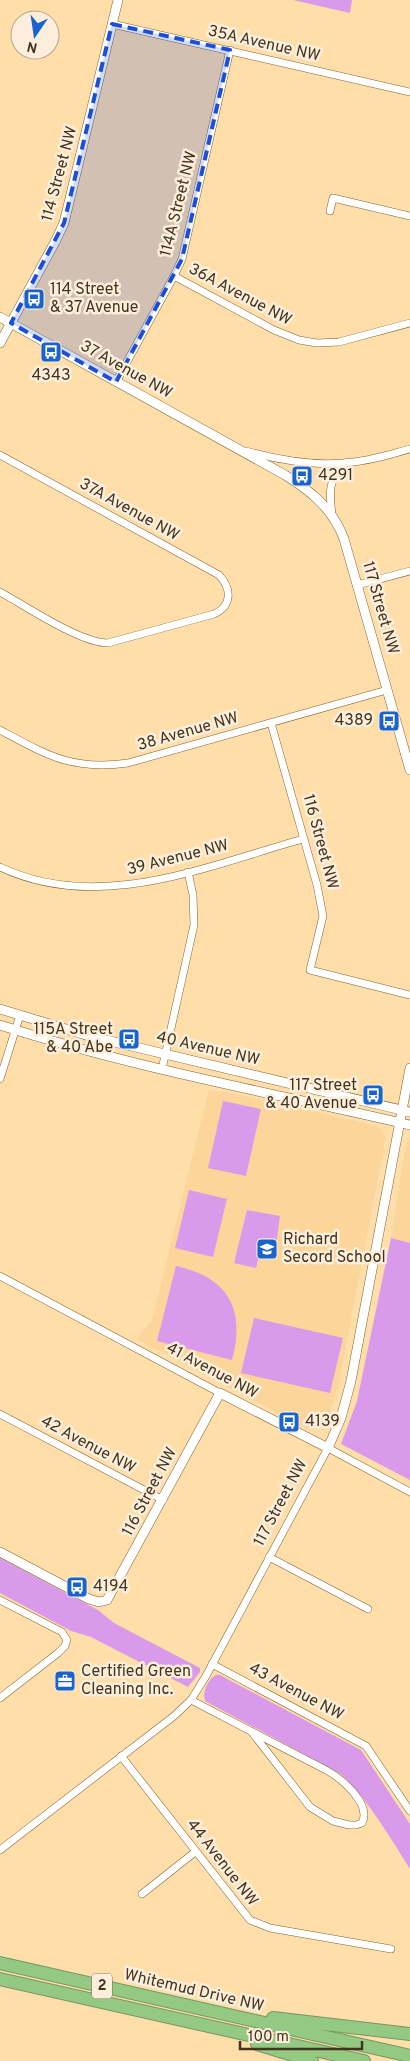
<svg xmlns="http://www.w3.org/2000/svg" width="410" height="2061" viewBox="0 0 410 2061" font-family="Overpass,sans-serif">
	<rect width="100%" height="100%" fill="#ffdea9"/>
	<!-- built -->
	<g fill="#fbd599">
		<path d="M209,1091L226,1092L377,1126L386,1136L339,1382L327,1424L308,1429L137,1339L152,1320Z"/>
		<path d="M410,1141V1243L391,1238L406,1143Z"/>
	</g>
	<!-- green -->
	<g fill="#d99aeb">
		<path d="M293,0H352L350,13Z"/>
		<path d="M223,1101L261,1109L246,1176L208,1168Z"/>
		<path d="M189,1190L227,1199L213,1257L175,1248Z"/>
		<path d="M247,1210L280,1216L274,1259L259,1256L256,1268L234,1263Z"/>
		<path d="M391,1238L410,1243V1480L341,1444L357,1401Z"/>
		<path d="M176,1266C227,1277 246,1308 232,1360L157,1341Z"/>
		<path d="M254,1318L343,1338L330,1393L241,1373Z"/>
		<path d="M0,1558L98,1610L114,1623L200,1668V1672L188,1687L91,1637L71,1631L0,1593Z"/>
		<path d="M216,1675H220L361,1750L410,1824V1869C390,1837 368,1800 341,1774L205,1701C202,1692 208,1679 216,1675Z"/>
	</g>
	<g fill="none" stroke-linecap="round" stroke-linejoin="round">
		<!-- minor casing -->
		<g stroke="#806331" stroke-width="8">
			<g id="minor">
				<path d="M112,24L410,92"/>
				<path d="M330,211L333,198L410,216"/>
				<path d="M174,276L274,330L299,340L317,343L339,342L410,323"/>
				<path d="M116,382L174,276L182,259L230,50"/>
				<path d="M246,451C279,460 318,467 353,462C373,460 391,454 410,449"/>
				<path d="M0,455L219,575C232,589 232,606 214,614L108,643C80,643 26,606 0,592"/>
				<path d="M332,514C329,492 328,479 346,463"/>
				<path d="M357,585L410,571"/>
				<path d="M271,723L317,885L323,916L310,970L410,995"/>
				<path d="M0,730C47,755 72,771 128,763L387,690"/>
				<path d="M0,867C99,914 206,866 303,839"/>
				<path d="M162,1069L194,925L193,895L188,872"/>
				<path d="M0,1079L20,1015"/>
				<path d="M0,1276L220,1393"/>
				<path d="M0,1414L163,1500"/>
				<path d="M269,1557L368,1609"/>
				<path d="M0,1600L62,1632L67,1640L65,1646L58,1653L0,1698"/>
				<path d="M212,1664L366,1746L410,1811"/>
				<path d="M191,1700L326,1770C341,1778 372,1804 362,1823L356,1825H349L333,1821L310,1807L251,1731"/>
				<path d="M121,1756L250,1920L270,1928L391,1949"/>
				<path d="M0,1850L174,1716L191,1700L206,1676L328,1448L410,1492"/>
				<path d="M142,1894L195,1852"/>
			</g>
		</g>
		<!-- tertiary casing -->
		<g stroke="#806331" stroke-width="10">
			<g id="tertiary">
				<path d="M0,317L285,475C311,491 333,509 344,539L410,770"/>
				<path d="M0,343L55,242L64,223L118,0"/>
				<path d="M0,1009L89,1036L410,1112"/>
				<path d="M0,1025C134,1068 273,1093 410,1125"/>
				<path d="M0,1552L89,1599L99,1602L107,1600L220,1393L328,1448L341,1418L351,1381L410,1068"/>
			</g>
		</g>
		<!-- motorway casing -->
		<g stroke="#779561" stroke-width="14">
			<g id="motorway">
				<path d="M0,1963L410,2056"/>
				<path d="M0,1979L364,2061"/>
				<path d="M273,2018L410,2034"/>
				<path d="M257,2044L312,2061"/>
			</g>
		</g>
		<!-- minor -->
		<use href="#minor" stroke="#fff" stroke-width="7"/>
		<!-- tertiary -->
		<use href="#tertiary" stroke="#fff" stroke-width="9"/>
		<!-- motorway -->
		<use href="#motorway" stroke="#94c984" stroke-width="12"/>
	</g>
	<!-- marked area -->
	<path fill="#1d4ed8" fill-opacity="0.2" stroke="#1d4ed8" stroke-width="4" stroke-dasharray="10 6" stroke-linejoin="round" d="M112,24L230,50L182,259L116,382L11,323L64,223Z"/>
	<!-- icons -->
	<defs>
		<g id="bus-square" transform="scale(1.125)"><rect x="-9" y="-9" width="18" height="18" rx="4" fill="#1863ce" stroke="#fceeda"/><path d="M-5-6H5V4H4V6H2V4H-2V6H-4V4H-5ZM-3.5-4V0h7V-4ZM-3.5 1.2v1.5H-2V1.2ZM2 1.2v1.5H3.5V1.2Z" fill="#fff"/></g>
		<g id="school-square" transform="scale(1.125)"><rect x="-9" y="-9" width="18" height="18" rx="4" fill="#1863ce" stroke="#fceeda"/><path d="M0-5L7-2L0 1L-7-2ZM-4 1L0 2.5L4 1V4Q0 6-4 4Z" fill="#fff"/></g>
		<g id="office-square" transform="scale(1.125)"><rect x="-9" y="-9" width="18" height="18" rx="4" fill="#1863ce" stroke="#fceeda"/><path d="M-6-3h4V-5.5h4V-3h4V5H-6ZM-1-4.5V-3h2v-1.5ZM-6 0V1H6V0Z" fill="#fff"/></g>
	</defs>
	<g fill-rule="evenodd">
		<use href="#bus-square" x="34" y="299"/>
		<use href="#bus-square" x="51" y="352"/>
		<use href="#bus-square" x="302" y="476"/>
		<use href="#bus-square" x="389" y="721"/>
		<use href="#bus-square" x="129" y="1039"/>
		<use href="#bus-square" x="373" y="1095"/>
		<use href="#school-square" x="267" y="1249"/>
		<use href="#bus-square" x="289" y="1422"/>
		<use href="#bus-square" x="77" y="1587"/>
		<use href="#office-square" x="65" y="1681"/>
	</g>
	<g text-anchor="middle" dominant-baseline="central" stroke-width="5" stroke-linejoin="round" paint-order="stroke">
		<!-- shield labels -->
		<rect fill="#fceeda" stroke="#7a6c58" stroke-width="1" x="92" y="1973.5" width="20" height="25" rx="4"/>
		<g font-size="15" font-weight="bold" fill="#423520">
			<text x="102" y="1986">2</text>
		</g>
		<!-- street labels -->
		<g font-size="16" fill="#423520" stroke="#fceeda">
			<text transform="translate(264 44) rotate(13)">35A Avenue NW</text>
			<text transform="translate(60 174) rotate(-75)">114 Street NW</text>
			<text transform="translate(179 204) rotate(-76)">114A Street NW</text>
			<text transform="translate(240 295) rotate(28)">36A Avenue NW</text>
			<text transform="translate(126 370) rotate(29)">37 Avenue NW</text>
			<text transform="translate(129 510) rotate(29)">37A Avenue NW</text>
			<text transform="translate(380 608) rotate(74)">117 Street NW</text>
			<text transform="translate(188 732) rotate(-16)">38 Avenue NW</text>
			<text transform="translate(320 842) rotate(75)">116 Street NW</text>
			<text transform="translate(178 858) rotate(-14)">39 Avenue NW</text>
			<text transform="translate(208 1049) rotate(13)">40 Avenue NW</text>
			<text transform="translate(212 1371) rotate(28)">41 Avenue NW</text>
			<text transform="translate(88 1445) rotate(28)">42 Avenue NW</text>
			<text transform="translate(150 1492) rotate(-62)">116 Street NW</text>
			<text transform="translate(281 1503) rotate(-62)">117 Street NW</text>
			<text transform="translate(296 1692) rotate(28)">43 Avenue NW</text>
			<text transform="translate(222 1863) rotate(52)">44 Avenue NW</text>
			<text transform="translate(194 1991) rotate(13)">Whitemud Drive NW</text>
		</g>
		<!-- poi labels -->
		<g font-size="16" fill="#423520" stroke="#fceeda" text-anchor="start">
			<text x="50" y="290">114 Street<tspan x="50" dy="18">&amp; 37 Avenue</tspan></text>
			<text x="51" y="376" text-anchor="middle">4343</text>
			<text x="318" y="476">4291</text>
			<text x="373" y="721" text-anchor="end">4389</text>
			<text x="113" y="1030" text-anchor="end">115A Street<tspan x="113" dy="18">&amp; 40 Abe</tspan></text>
			<text x="357" y="1086" text-anchor="end">117 Street<tspan x="357" dy="18">&amp; 40 Avenue</tspan></text>
			<text x="283" y="1240">Richard<tspan x="283" dy="18">Secord School</tspan></text>
			<text x="305" y="1422">4139</text>
			<text x="93" y="1587">4194</text>
			<text x="81" y="1672">Certified Green<tspan x="81" dy="18">Cleaning Inc.</tspan></text>
		</g>
	</g>
	<!-- north arrow -->
	<g transform="translate(35 35) rotate(193)"><circle r="24" fill="#fceeda" stroke="#b2a490"/>
	<path d="M0-4L9 19L0 12L-9 19Z" fill="#1863ce"/>
	<text y="-8" font-size="14" font-weight="bold" text-anchor="middle" fill="#423520">N</text>
	</g>
	<!-- scale -->
	<path d="M240 2041v8h122v-8" fill="none" stroke="#423520" stroke-width="2.5"/>
	<text x="248" y="2041" font-size="15" fill="#423520" stroke="#fceeda" stroke-width="4" paint-order="stroke">100 m</text>
</svg>
